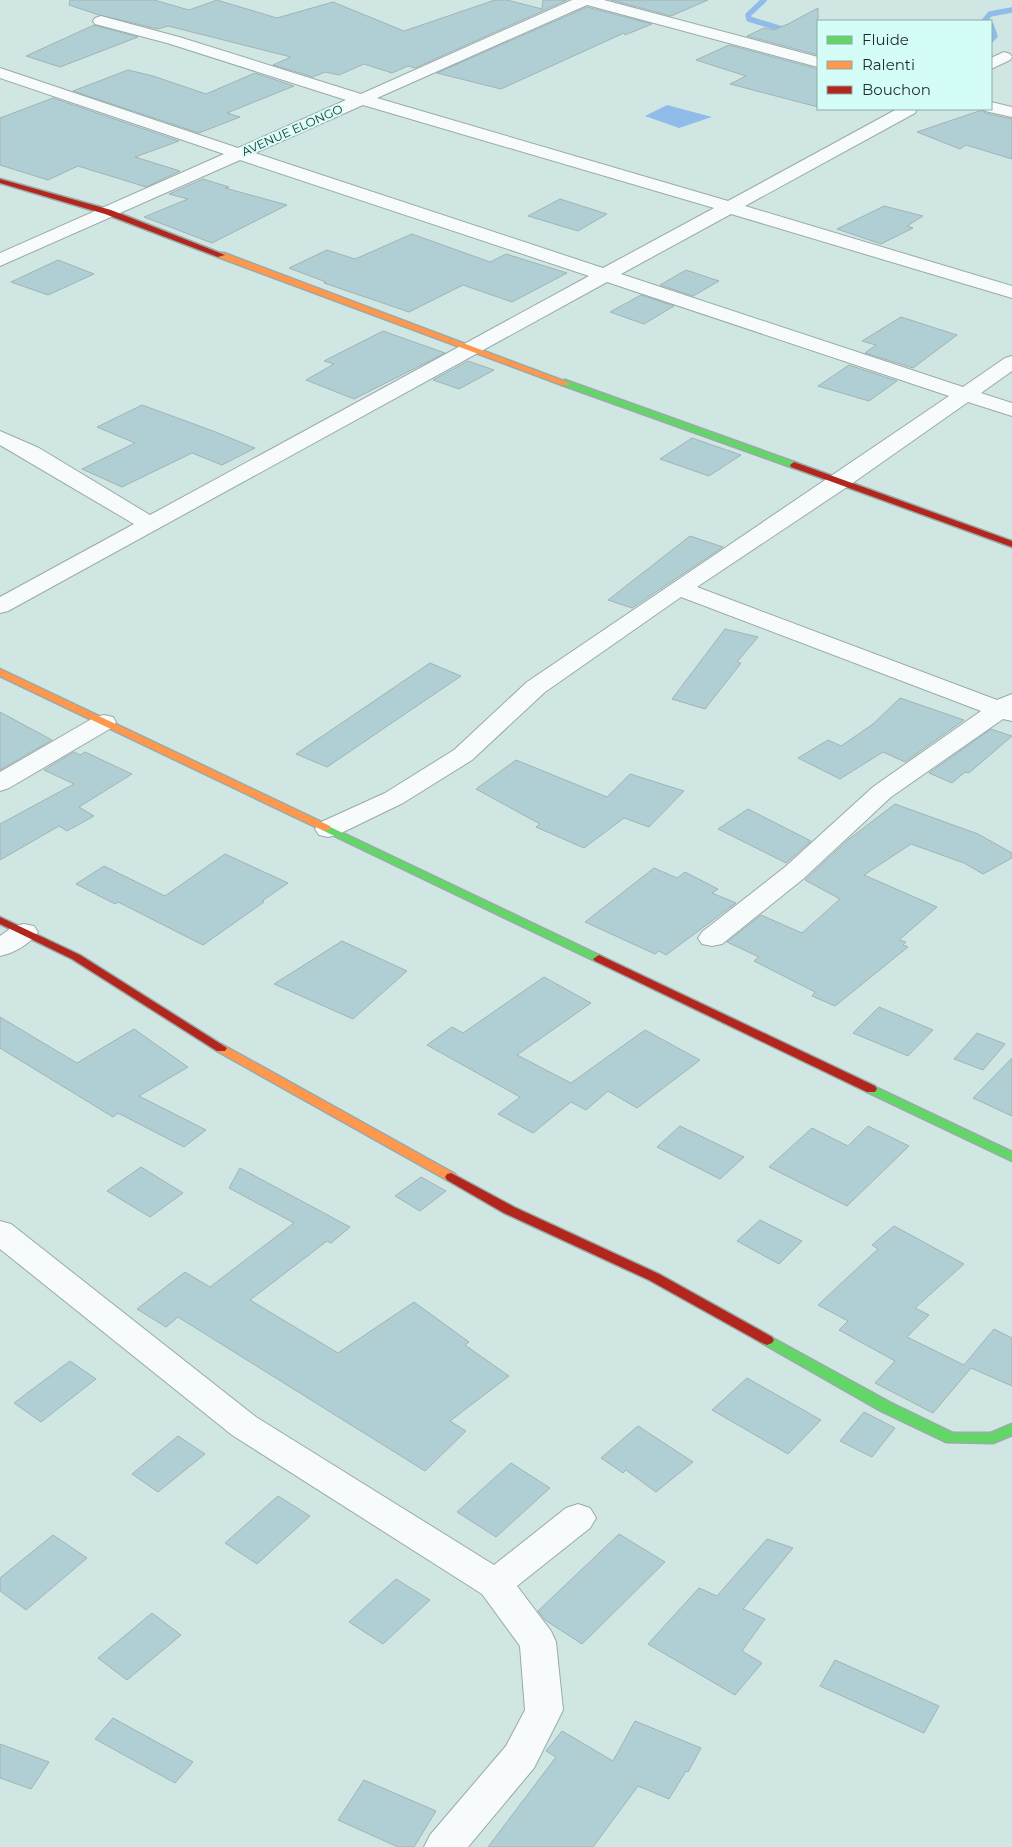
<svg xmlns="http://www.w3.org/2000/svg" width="1012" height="1847" viewBox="0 0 1012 1847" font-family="Montserrat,sans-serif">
	<rect width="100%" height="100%" fill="#d0e6e3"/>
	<!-- water -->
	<path fill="#8fbce9" d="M667,105L712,117L679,128L645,116Z"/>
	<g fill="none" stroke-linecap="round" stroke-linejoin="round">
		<!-- stream -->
		<g stroke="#8fbce9" stroke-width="5.5">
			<path d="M764,0L748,15L749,19L788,31"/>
			<path d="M987,21L985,20L990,14L1012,10"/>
			<path d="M991,25L995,36L991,40"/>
		</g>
	</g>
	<!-- building -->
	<g fill="#b0cfd5" stroke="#a2b3b4">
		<path d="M70,0H154L189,10L217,0L277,18L333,2L404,31L495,0H507L542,9L543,0H567L415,68L408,66L392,73L364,64L339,75L325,72L313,77L273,65L291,57L168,26L158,29L99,15L69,5Z"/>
		<path d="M611,0H708L671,16Z"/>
		<path d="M587,7L652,24L625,35L624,33L501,89L437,73Z"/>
		<path d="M818,8V55L747,36L764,28L773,30L788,24Z"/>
		<path d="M94,25L138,37L60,67L26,56Z"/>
		<path d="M729,45L818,69V107L730,84L746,76L696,60Z"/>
		<path d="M128,70L153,76L206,94L255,73L294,86L227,113L240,117L199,133L73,91Z"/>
		<path d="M53,98L179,141L135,157L180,171L146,187L78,166L48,180L0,165V118Z"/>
		<path d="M982,110L985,113L1012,119V159L966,145L960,149L917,132Z"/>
		<path d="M203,179L229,187L225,188L287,205L212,243L144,217L188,199L169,194Z"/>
		<path d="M560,199L607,214L578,231L528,216Z"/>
		<path d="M884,206L923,216L907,226L913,228L881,244L837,229Z"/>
		<path d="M412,234L490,262L506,254L567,273L512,302L463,285L409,312L324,283L326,282L289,268L327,250L355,259Z"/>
		<path d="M58,260L94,274L48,295L11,282Z"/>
		<path d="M686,270L719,281L693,296L660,285Z"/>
		<path d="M641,295L674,306L644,324L610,312Z"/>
		<path d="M901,317L957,335L913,368L865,353L876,345L862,341Z"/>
		<path d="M383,331L445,353L354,399L306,380L334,364L324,361Z"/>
		<path d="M468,361L494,370L459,389L433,380Z"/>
		<path d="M849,365L897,381L869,401L818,386Z"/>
		<path d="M142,405L213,431L255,448L222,465L192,453L122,487L82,469L135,443L97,427Z"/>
		<path d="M692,438L741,455L709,476L660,459Z"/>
		<path d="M690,536L723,547L632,608L608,600Z"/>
		<path d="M725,629L758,637L737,662L741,663L705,709L672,699Z"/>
		<path d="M430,663L461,676L327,767L296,754Z"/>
		<path d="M900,698L964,720L905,762L883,752L840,779L798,758L828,740L841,746L873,724Z"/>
		<path d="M0,712L52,740L0,770Z"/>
		<path d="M991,729L1012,736L969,773L965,772L952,783L929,773Z"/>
		<path d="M74,752L80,755L85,752L132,774L79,807L94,816L67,831L59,826L0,860V824L74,784L44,770Z"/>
		<path d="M516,760L607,797L630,774L684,791L649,827L624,818L584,848L536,827L540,824L476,789Z"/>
		<path d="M895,804L978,834L1012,853V858L983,874L964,863L911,844L864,875L937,907L899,940L906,942L903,945L908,947L835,1006L812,996L815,992L754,961L759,957L727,942L761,915L802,933L840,899L805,880L849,839Z"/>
		<path d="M748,809L811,841L786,863L718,829Z"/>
		<path d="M225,854L288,883L262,901L264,902L203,945L118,902L115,904L76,884L104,866L165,896Z"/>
		<path d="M654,868L677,878L685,872L718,889L712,893L736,903L666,955L659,951L655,954L585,922Z"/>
		<path d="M342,941L407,971L353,1019L274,984Z"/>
		<path d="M544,977L591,1003L517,1055L571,1083L645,1030L700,1060L637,1108L608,1091L586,1110L571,1102L533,1133L498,1114L520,1097L427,1045L452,1027L463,1033Z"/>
		<path d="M879,1007L933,1030L908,1056L853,1033Z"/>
		<path d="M0,1017L77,1063L134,1029L188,1067L139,1096L206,1130L184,1147L118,1113L113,1117L0,1048Z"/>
		<path d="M977,1033L1005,1044L983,1070L954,1059Z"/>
		<path d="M1012,1058V1116L973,1098Z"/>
		<path d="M680,1126L744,1157L720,1179L657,1147Z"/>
		<path d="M868,1126L909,1146L847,1206L769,1167L812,1128L848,1146Z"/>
		<path d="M141,1167L183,1193L150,1217L107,1191Z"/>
		<path d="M240,1168L350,1227L331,1243L327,1241L250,1300L338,1353L414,1302L469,1342L465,1345L509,1376L450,1421L466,1431L425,1471L178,1317L166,1327L137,1309L185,1272L210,1287L294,1223L229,1188Z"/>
		<path d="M421,1177L446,1191L420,1211L395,1196Z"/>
		<path d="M760,1220L802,1241L779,1264L737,1241Z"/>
		<path d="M894,1226L964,1264L915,1308L929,1315L907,1337L964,1365L994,1329L1012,1338V1386L971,1368L933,1413L875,1383L895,1361L839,1330L848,1321L818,1305L878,1249L872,1245Z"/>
		<path d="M70,1361L96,1379L41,1422L14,1403Z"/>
		<path d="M747,1378L821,1420L788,1454L712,1410Z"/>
		<path d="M864,1412L895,1428L872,1457L840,1441Z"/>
		<path d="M638,1426L693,1462L656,1492L626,1470L623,1473L601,1458Z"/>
		<path d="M178,1436L205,1454L158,1492L132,1474Z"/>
		<path d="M511,1463L550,1488L496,1537L457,1512Z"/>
		<path d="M278,1496L310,1516L257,1564L225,1543Z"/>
		<path d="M619,1534L665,1562L582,1644L545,1620L538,1611Z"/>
		<path d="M53,1535L87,1558L26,1610L0,1591V1578Z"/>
		<path d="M767,1539L793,1548L743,1609L765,1619L742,1651L762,1663L735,1695L648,1644L699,1588L717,1596Z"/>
		<path d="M396,1579L430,1600L383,1644L349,1622Z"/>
		<path d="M152,1613L181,1635L127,1680L98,1658Z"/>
		<path d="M835,1660L939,1706L924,1733L820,1686Z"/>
		<path d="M113,1718L193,1762L175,1783L95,1739Z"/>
		<path d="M635,1721L701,1748L688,1772L686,1771L669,1799L638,1786L593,1847H488L556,1757L546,1751L562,1731L613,1761Z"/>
		<path d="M0,1744L49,1762L31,1789L0,1778Z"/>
		<path d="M364,1780L436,1811L414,1847H398L338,1820Z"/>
	</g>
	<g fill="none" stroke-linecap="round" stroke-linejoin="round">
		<!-- street casing -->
		<g stroke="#99aaa8" stroke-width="2">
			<g id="street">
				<path d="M572,0H604L818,57V67L587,5L377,98L728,201L897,109H917L915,113L745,206L1012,286V298L731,214L621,274L963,387L1005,358L1012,356V371L981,393L1012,403V416L968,402L847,487L697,587L997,700L1012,694V721L1003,719L891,797L803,879L722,944L712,946L702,944L698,938L702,932L785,867L873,787L981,711L681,597L545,692L472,760L403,803L337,835L328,837L319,835L315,829L319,823L385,793L454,750L527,682L949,396L607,282L8,611L0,613V597L134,524L0,445V431L39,448L150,515L589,276L240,160L0,266V253L224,154L0,78V68L238,148L346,100L167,43L95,24L93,21L95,18L101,16L179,37L361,94ZM363,105L714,208L603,268L255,153Z"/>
				<path d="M1004,52L1010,54L1012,57L1010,60L991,69V58Z"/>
				<path d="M991,102L1012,107V117L985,111L984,109H991Z"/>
				<path d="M104,715L113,717L116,722L113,727L9,788L0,791V772L95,717Z"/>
				<path d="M24,924L34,926L38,932C30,944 14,953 0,956V936L14,926Z"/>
				<path d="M0,1221L11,1224L256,1417L494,1565L566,1508L578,1504L590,1508L596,1518L590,1528L517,1586L551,1631L556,1642L563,1710L534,1768L468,1847H424L430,1835L506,1746L525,1710L520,1646L482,1594L232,1435L0,1249Z"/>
			</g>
		</g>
		<!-- fast casing -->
		<g stroke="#99aaa8" stroke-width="3">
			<g id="fast">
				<path d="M565,380L797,463L798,465L794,468L791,467L562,385V381Z"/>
				<path d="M326,825L603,957L605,959L603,961H595L322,830L321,828Z"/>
				<path d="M871,1085L1012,1152V1161L867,1092L865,1089L867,1086Z"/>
				<path d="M767,1335L891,1403L953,1433H991L1012,1424V1435L993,1443L946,1442L881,1411L762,1343L760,1340L762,1337Z"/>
			</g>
		</g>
		<!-- slow casing -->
		<g stroke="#99aaa8" stroke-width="3">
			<g id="slow">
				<path d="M218,253H224L569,383L568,385H562L218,257Z"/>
				<path d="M0,669L330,826L331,828L326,831L322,830L0,676Z"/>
				<path d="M221,1044L455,1174L457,1177L455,1180H447L217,1051L215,1048Z"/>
			</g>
		</g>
		<!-- jam casing -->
		<g stroke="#99aaa8" stroke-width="3">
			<g id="jam">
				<path d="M0,179L111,210L225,255L218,257L105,214L0,183Z"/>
				<path d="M794,462L1012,541V547L791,467L790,465Z"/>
				<path d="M0,917L80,955L227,1048L225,1051H217L72,959L0,924Z"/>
				<path d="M599,955L875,1086L877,1089L875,1092H867L595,961L593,959Z"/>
				<path d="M451,1173L514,1207L659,1274L772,1337L774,1340L772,1343L767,1345L762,1343L649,1280L504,1213L447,1180L445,1177L447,1174Z"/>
			</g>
		</g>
		<!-- street -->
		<use href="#street" fill="#f8fbfb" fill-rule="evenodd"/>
		<!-- fast -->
		<use href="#fast" fill="#63d668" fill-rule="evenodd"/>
		<!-- slow -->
		<use href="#slow" fill="#ff974d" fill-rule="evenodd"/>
		<!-- jam -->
		<use href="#jam" fill="#b3261e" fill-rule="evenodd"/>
	</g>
	<g text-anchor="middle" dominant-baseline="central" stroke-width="4" stroke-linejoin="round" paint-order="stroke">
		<!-- far-street labels -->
		<g font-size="12" fill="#1e2d2b" stroke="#d4fdf7">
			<text transform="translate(292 130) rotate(-24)">AVENUE ELONGO</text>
		</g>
	</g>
	<!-- legend -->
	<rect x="817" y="20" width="175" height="90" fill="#d4fdf7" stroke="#8baaa5"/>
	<rect x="827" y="36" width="25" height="8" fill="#63d668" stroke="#8baaa5"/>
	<text x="862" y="45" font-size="15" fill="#1e2d2b">Fluide</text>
	<rect x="827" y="61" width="25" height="8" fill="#ff974d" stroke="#8baaa5"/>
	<text x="862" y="70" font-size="15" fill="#1e2d2b">Ralenti</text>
	<rect x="827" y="86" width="25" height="8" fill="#b3261e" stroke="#8baaa5"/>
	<text x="862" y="95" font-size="15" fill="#1e2d2b">Bouchon</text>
</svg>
